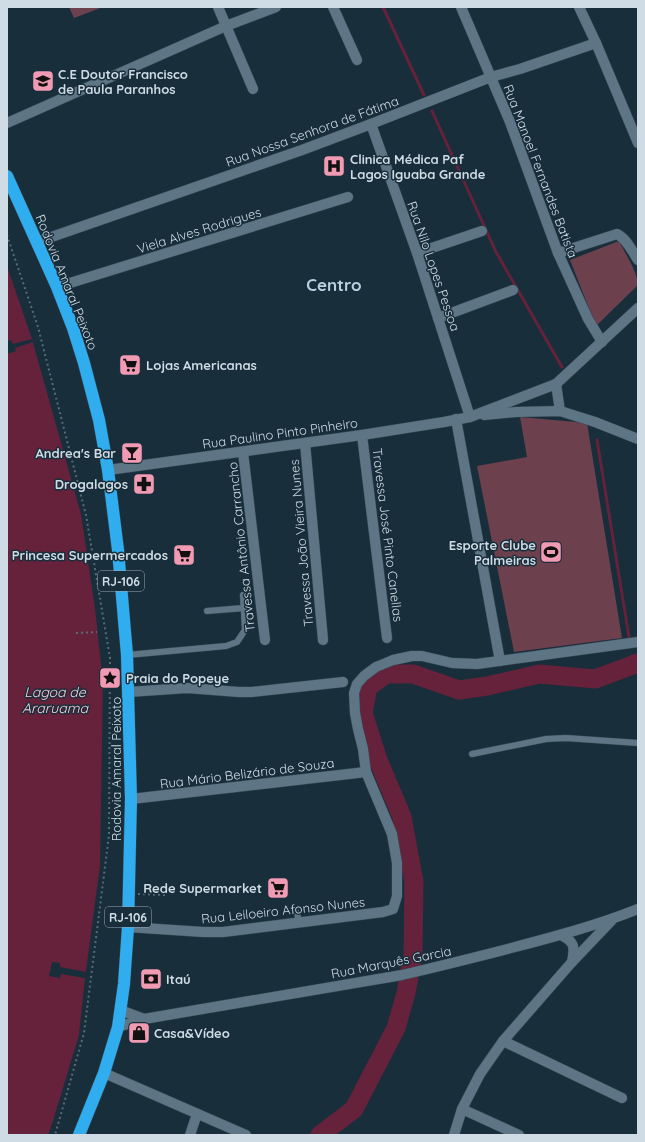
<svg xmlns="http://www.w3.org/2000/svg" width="645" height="1142" viewBox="0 0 645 1142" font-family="Quicksand,sans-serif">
	<rect width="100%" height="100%" fill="#182e3b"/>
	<!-- green -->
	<g fill="#6d404e">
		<path d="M69,7H103L74,18Z"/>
		<path d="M619,241C625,253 638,273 638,285L596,326L570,260Z"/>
		<path d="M520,417L587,423L622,638L514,652L477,466L527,457Z"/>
	</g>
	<!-- water -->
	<path fill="#65223a" d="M7,266L32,339L81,514L95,608L103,682L100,866L85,978L79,1035L53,1121L48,1135H7Z"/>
	<!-- pier -->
	<g fill="#182e3b">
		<path d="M32,339L33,342L15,348L16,351L7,354V341L11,340L13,344Z"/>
		<path d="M52,962L60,963V967L86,972L85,978L61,974L60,978L49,976Z"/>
	</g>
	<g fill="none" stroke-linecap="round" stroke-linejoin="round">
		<!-- stream -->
		<g stroke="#65223a" stroke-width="3">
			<path d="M383,7L424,95"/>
			<path d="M432,111L496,252L562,367"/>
			<path d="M597,440L629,637"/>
			<path d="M632,656L634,663"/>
		</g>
		<!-- river -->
		<path stroke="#65223a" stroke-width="19" d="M320,1135L354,1109L396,1028L406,993L413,955L414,882L402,817L378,760L363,713L368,687L386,674H413L459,690L487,686L539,674L595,679L638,663"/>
		<!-- lane casing -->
		<g stroke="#374955" stroke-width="7">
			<g id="lane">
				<path d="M207,611L244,608"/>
				<path d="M127,655L226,646L237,642L245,630L243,595"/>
				<path d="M472,754L546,739L566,738L638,743"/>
				<path d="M297,913L299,922"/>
			</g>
		</g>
		<!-- street casing -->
		<g stroke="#374955" stroke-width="11">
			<g id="street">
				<path d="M218,7L253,89"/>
				<path d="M333,7L357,60"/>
				<path d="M7,123L226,26L276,7"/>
				<path d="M371,124L491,77L520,69L596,43"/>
				<path d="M417,253L482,231"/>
				<path d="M558,253L617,234C627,239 632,251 638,260"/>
				<path d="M57,287L348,197"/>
				<path d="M438,318L513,290"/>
				<path d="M456,419L500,661"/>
				<path d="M362,435L387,638"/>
				<path d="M305,443L323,640"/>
				<path d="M243,452L265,640"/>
				<path d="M129,692L187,688L239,692H252L343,682"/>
				<path d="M131,799L366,772"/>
				<path d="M128,927L203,932H223L383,912L393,909L397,896V863L392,834L366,772L363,749L358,729L355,713L354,693L357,684L364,676L376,667L393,660L412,656H422L452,663L477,664L638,642"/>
				<path d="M503,1041L622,1098"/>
				<path d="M104,1073L246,1135"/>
				<path d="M462,1109L519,1135"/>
				<path d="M190,1135L197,1114"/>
			</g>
		</g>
		<!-- secondary casing -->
		<g stroke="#374955" stroke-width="11">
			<g id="secondary">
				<path d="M461,7L510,122L558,253L588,319L602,342"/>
				<path d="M579,7L596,43L638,143"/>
				<path d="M37,242L302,150L371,124L417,253L470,417"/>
				<path d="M556,384L560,411"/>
				<path d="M484,415L516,412L560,411L595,422L638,439"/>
				<path d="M108,470L362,435L444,422L470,417L556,384L638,308"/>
				<path d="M561,935C575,942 575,947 572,962"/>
				<path d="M120,1010L144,1019"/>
				<path d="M118,1027L144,1019L402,975C440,966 477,957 515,947C557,936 598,925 638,909"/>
				<path d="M454,1135L462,1109L480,1074L503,1041L572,962L612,920"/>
			</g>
		</g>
		<!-- highway casing -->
		<g stroke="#374955" stroke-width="13">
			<path id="highway" d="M7,176L57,287L73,328L84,363L99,420L108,470L118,550L127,655L131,799L128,927L124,984L118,1027L104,1073L79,1135"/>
		</g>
		<!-- path -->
		<g stroke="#596b77" stroke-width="2" stroke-dasharray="2 3" stroke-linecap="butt">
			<path d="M7,235L38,327L86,515L110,658L109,835L84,1033L55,1135"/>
			<path d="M76,633L97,632"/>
			<path d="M138,894L165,895V885"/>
		</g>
		<!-- lane -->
		<use href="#lane" stroke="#5d7584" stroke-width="6"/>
		<!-- street -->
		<use href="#street" stroke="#5d7584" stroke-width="10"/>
		<!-- secondary -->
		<use href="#secondary" stroke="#5d7584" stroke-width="10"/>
		<!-- highway -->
		<use href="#highway" stroke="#30adef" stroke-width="12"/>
	</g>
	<!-- icons -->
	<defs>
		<g id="school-square" transform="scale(1.15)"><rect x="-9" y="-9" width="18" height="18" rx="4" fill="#f19ab3" stroke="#182e3b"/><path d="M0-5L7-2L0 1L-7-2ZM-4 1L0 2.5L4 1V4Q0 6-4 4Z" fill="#111"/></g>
		<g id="hospital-square" transform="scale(1.15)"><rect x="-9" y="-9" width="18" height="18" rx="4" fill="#f19ab3" stroke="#182e3b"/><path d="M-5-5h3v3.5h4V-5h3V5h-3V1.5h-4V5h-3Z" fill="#111"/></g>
		<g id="supermarket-square" transform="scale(1.15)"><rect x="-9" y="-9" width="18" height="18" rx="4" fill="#f19ab3" stroke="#182e3b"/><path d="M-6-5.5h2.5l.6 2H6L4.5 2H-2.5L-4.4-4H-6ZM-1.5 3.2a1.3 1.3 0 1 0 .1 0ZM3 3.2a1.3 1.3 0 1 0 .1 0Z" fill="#111"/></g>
		<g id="bar-square" transform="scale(1.15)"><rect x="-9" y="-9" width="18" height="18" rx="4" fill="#f19ab3" stroke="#182e3b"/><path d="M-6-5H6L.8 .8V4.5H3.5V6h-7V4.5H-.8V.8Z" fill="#111"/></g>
		<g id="pharmacy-square" transform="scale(1.15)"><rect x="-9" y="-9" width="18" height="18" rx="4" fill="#f19ab3" stroke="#182e3b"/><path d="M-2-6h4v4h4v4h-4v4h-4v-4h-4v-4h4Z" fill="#111"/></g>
		<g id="stadium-square" transform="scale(1.15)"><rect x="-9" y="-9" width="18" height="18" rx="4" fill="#f19ab3" stroke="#182e3b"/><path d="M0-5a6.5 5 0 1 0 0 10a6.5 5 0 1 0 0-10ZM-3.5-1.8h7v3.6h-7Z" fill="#111"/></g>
		<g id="sight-square" transform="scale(1.15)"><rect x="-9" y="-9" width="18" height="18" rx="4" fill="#f19ab3" stroke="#182e3b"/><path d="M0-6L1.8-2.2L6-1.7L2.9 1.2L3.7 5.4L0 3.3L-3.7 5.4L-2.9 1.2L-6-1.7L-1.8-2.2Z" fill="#111"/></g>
		<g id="bank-square" transform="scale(1.15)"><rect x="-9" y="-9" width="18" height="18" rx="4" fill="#f19ab3" stroke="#182e3b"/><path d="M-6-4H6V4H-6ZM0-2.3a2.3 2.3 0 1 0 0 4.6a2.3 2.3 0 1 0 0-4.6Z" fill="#111"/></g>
		<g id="shop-square" transform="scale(1.15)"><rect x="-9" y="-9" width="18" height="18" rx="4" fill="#f19ab3" stroke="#182e3b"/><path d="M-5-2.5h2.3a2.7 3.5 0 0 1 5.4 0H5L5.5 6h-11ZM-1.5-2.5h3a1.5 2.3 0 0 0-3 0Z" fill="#111"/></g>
	</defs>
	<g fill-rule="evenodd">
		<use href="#school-square" x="43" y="81"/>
		<use href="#hospital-square" x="334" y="166"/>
		<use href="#supermarket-square" x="130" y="365"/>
		<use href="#bar-square" x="132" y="453"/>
		<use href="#pharmacy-square" x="144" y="484"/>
		<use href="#stadium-square" x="551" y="552"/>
		<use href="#supermarket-square" x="184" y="555"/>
		<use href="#sight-square" x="110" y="678"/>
		<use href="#supermarket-square" x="278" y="888"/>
		<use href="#bank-square" x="151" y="979"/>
		<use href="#shop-square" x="139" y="1033"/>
	</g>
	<g text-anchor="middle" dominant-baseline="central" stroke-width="3" stroke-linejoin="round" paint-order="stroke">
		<!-- shield labels -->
		<g fill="#182e3b" stroke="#98a8b2" stroke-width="1">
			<rect x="98" y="571" width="46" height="20" rx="3"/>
			<rect x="105" y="907" width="46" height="20" rx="3"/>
		</g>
		<g font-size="12" font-weight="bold" fill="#cfdce5">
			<text x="121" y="581">RJ-106</text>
			<text x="128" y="917">RJ-106</text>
		</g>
		<!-- poi labels -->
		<g font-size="13" font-weight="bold" fill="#cfdce5" stroke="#182e3b" text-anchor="start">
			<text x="58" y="74">C.E Doutor Francisco<tspan x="58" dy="15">de Paula Paranhos</tspan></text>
			<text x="350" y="159">Clinica Médica Paf<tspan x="350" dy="15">Lagos Iguaba Grande</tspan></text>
			<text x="146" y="365">Lojas Americanas</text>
			<text x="116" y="453" text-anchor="end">Andrea's Bar</text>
			<text x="128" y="484" text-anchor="end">Drogalagos</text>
			<text x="536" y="545" text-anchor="end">Esporte Clube<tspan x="536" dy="15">Palmeiras</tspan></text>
			<text x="168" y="555" text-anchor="end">Princesa Supermercados</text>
			<text x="126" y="678">Praia do Popeye</text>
			<text x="262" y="888" text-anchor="end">Rede Supermarket</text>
			<text x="166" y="979">Itaú</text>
			<text x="154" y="1033">Casa&amp;Vídeo</text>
		</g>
		<!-- street labels -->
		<g font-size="13" fill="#cfdce5" stroke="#182e3b">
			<text transform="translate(312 131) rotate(-20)">Rua Nossa Senhora de Fátima</text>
			<text transform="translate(541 171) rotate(69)">Rua Manoel Fernandes Batista</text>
			<text transform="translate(199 230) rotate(-17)">Viela Alves Rodrigues</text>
			<text transform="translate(434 266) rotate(71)">Rua Nilo Lopes Pessoa</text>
			<text transform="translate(67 282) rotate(68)">Rodovia Amaral Peixoto</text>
			<text transform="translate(280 433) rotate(-8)">Rua Paulino Pinto Pinheiro</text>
			<text transform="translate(388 535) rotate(83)">Travessa José Pinto Canellas</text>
			<text transform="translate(301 543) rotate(-95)">Travessa João Vieira Nunes</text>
			<text transform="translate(241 547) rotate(-96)">Travessa Antônio Carrancho</text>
			<text transform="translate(116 769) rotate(-90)">Rodovia Amaral Peixoto</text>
			<text transform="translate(247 773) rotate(-7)">Rua Mário Belizário de Souza</text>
			<text transform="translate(283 910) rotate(-6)">Rua Leiloeiro Afonso Nunes</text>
			<text transform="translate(391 962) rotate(-11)">Rua Marquês Garcia</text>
		</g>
		<!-- water labels -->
		<g font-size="14" font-style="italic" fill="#fbceda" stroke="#182e3b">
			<text x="55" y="692">Lagoa de<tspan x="55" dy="16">Araruama</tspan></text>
		</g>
		<!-- district labels -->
		<g font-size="17" font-weight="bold" fill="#b7d1e3" stroke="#182e3b">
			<text x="334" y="284">Centro</text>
		</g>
	</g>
	<!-- border -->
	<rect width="645" height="1142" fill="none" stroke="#cfdce5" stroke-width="16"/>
</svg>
